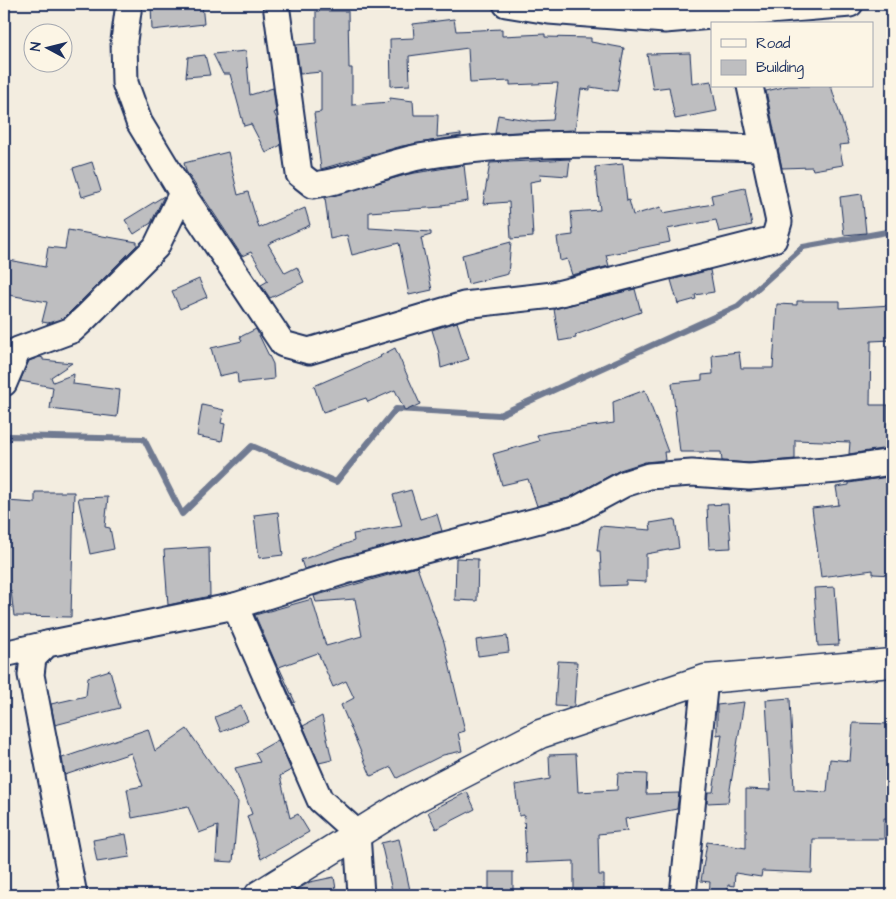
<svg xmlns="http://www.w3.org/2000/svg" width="896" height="899" viewBox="0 0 896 899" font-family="'Architects Daughter',sans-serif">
	<rect width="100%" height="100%" fill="#f3ede0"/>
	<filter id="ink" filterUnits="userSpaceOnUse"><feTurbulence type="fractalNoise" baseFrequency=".02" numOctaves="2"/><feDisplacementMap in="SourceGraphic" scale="10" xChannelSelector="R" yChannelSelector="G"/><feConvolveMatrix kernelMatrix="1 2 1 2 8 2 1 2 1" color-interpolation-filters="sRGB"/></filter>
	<g filter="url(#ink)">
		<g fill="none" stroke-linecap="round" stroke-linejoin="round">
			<!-- stream -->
			<path stroke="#707a91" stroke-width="6" d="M4,445L9,436L144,439L182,514L252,446L336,482L396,409L499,415L738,306L803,247L892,231"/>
		</g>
		<!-- building -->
		<g fill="#bebec0" stroke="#1b2f5e">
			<path d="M151,4H202L204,24L152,30Z"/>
			<path d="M316,11H348L349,68H352V105L390,102V98L413,101L414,115H438L437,137L461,134V136L402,146L321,169L314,113L321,112V72L300,74L296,45L316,43Z"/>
			<path d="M454,19L456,31L502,29V36L545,34V37L591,38V42L624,48L617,91L590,87V90L581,89L575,130L495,133L498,115L532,121L553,120L558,83L510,85V81L470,83L468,48L409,56L410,85L391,86L390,39L414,38L413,24Z"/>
			<path d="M246,51L250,95L273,88L276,112L274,113L277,119L281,145L266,153L251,124L244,126L230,74H223L213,54Z"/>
			<path d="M690,53L692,84L711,81L717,111L675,119L669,87L653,89L647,54Z"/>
			<path d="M205,55L210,75L186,77L188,57Z"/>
			<path d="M788,86H831L849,144L839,145L843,165L813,170L812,167L782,168L766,91Z"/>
			<path d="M228,152L238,195L248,192L259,228L305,208L310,225L268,244L285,273L297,267L304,282L270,298L261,285L268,281L251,252L242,256L186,171L184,163Z"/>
			<path d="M570,159L568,176L540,174L541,180L530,182L533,237L511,239L509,202L483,204L490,163Z"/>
			<path d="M92,162L101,191L82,197L73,168Z"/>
			<path d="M623,164L627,201L629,200L633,215L661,207L663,213L713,204L711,195L745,188L752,225L719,232L716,220L667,229L670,242L606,255L609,266L572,275L567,259L560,261L557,237L573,235L571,212L600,210L595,167Z"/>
			<path d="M464,165L468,201L442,205V207L369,212V228L431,232V235L421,238L432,290L409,295L399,243L352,255L347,235L330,239L325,198L409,174Z"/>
			<path d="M862,194L866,233L844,235L840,197Z"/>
			<path d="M164,196L151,223L134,234L125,220Z"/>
			<path d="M68,230L137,242V245L64,318L48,323L42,322L47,302L4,294V259L45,267L48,247L65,249Z"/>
			<path d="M511,242L508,274L468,284L462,255Z"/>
			<path d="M710,270L714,292L695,295L696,299L678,304L671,280Z"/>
			<path d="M199,279L207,297L180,309L172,291Z"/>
			<path d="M635,289L641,312L575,335L576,338L559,341L554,309Z"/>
			<path d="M797,301H840V308L892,305V340L871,341L870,405H888V448L849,454L850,442L795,440V459L749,463L722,461L721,452H680L672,383L702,380V375L713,374L712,355L739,352L741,368H773L777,304L797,305Z"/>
			<path d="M457,322L469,359L441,368L439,353L432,330Z"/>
			<path d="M256,329L273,364L274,379L238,383L237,372L219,376L211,348L242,341L240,337Z"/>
			<path d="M395,348L420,404L405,411L395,390L368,402L366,398L323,412L314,386L381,357L380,356Z"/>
			<path d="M40,357L43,358V360L72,363L51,377L53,382L74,374L73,384L120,390L117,417L50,409L53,387L20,381L29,361Z"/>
			<path d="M645,390L668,452H664L665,460L645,462L620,470L569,498L537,506L528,479L502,485L493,454L539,441L537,435L550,432L614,423L613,402Z"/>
			<path d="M202,405L224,410L221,423L225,424L222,441L197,436Z"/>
			<path d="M888,477V483L892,482V575L873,574V570L821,577L812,508L839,505L836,487L849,485V483Z"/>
			<path d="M411,490L420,519L437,514L442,531L304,569L301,560L354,541L353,534L402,526L393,495Z"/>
			<path d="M35,492H74L71,617L14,616L11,591L4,590V516H7V501L35,503Z"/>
			<path d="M108,497L105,527L110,528L114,549L90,554L78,498Z"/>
			<path d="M728,504L731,548L709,549L707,505Z"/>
			<path d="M278,512L283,555L259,558L254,515Z"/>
			<path d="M675,519L679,548L646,554V582L626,581V585L602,586L600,551H597L600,526L651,530L650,523Z"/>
			<path d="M209,547L210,596L168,605L164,550Z"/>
			<path d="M456,558L478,559L477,601L455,600Z"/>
			<path d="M417,567L444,642L465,731L458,733L462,751L443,755L397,778L391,767L371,776L341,705L354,698L346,681L333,687L318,653L279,667L295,702L293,703L255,615L312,599L326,646L362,636L355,599L316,602L314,596Z"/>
			<path d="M835,587L839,645L818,646L814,588Z"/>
			<path d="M507,636L509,652L478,656L476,640Z"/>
			<path d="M558,661L577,662L574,706L572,707L555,706Z"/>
			<path d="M110,670L120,708L55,725L51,704L86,696L88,677Z"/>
			<path d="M790,698L794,790L827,792L830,759L850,761L853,723L892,724V819L884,818V839H813L812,873L762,871L761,877L735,873L734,886L728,885L727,895H709L710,882L701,881L707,842L746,848V789L771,790L766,700Z"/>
			<path d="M744,702L728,802L707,803L708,792H713L722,734L717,735V705Z"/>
			<path d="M241,706L248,721L221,732L215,717Z"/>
			<path d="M322,716L332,760L319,763L303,726Z"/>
			<path d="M148,729L155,751L187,729L238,802L233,862L216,861L218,826L199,833L188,807L132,818L127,789L143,786L131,753L65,775L62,758Z"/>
			<path d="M278,740L291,770L280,776L290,818L298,814L309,832L261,859L247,816L252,814L235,768L260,762L255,753Z"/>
			<path d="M576,754L578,792L617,790L618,773L647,774L646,794L679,793L677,809L625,819L627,831L598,834L599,875H604V892H574V861L526,863L524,815L519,816L515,785L550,779L549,755Z"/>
			<path d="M467,792L475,809L436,829L428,812Z"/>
			<path d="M126,834L130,857L97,862L93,840Z"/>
			<path d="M399,839L411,895H393L381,843Z"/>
			<rect x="489" y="872" width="24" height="18"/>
			<path d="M334,877L337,895H288L310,882Z"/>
		</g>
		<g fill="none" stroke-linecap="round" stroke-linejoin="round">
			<!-- street casing -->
			<g stroke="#1b2f5e" stroke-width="29">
				<g id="street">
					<path d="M129,4L124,41L125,83L139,122L182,193L283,344L309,351L464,305L553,295L774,239L779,222L750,86"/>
					<path d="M276,4L299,174L313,185C349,181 383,164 419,157C532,137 648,146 763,148"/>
					<path d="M506,4L549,11L665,20L850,4"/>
					<path d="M4,383L18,350L72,330L85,318L156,247L182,193"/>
					<path d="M235,606L320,800L357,833L361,895"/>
					<path d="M4,654L47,644"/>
					<path d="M74,895L31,675L33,658L47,644L235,606L345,571L574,511L624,484L649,476L692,473L749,477L838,470L892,462"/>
					<path d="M683,895L705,679"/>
				</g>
			</g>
			<!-- secondary casing -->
			<g stroke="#1b2f5e" stroke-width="31">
				<path id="secondary" d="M259,895L412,800L540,734L705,679L892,663"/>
			</g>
			<!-- street -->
			<use href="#street" stroke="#fcf5e5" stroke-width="25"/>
			<!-- secondary -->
			<use href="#secondary" stroke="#fcf5e5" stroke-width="28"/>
		</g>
	</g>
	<!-- margin -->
	<rect width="896" height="899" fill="none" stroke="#fcf5e5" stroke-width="20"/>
	<rect x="10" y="10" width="876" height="879" fill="none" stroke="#1b2f5e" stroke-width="2" filter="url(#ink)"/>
	<!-- legend -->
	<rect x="711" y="22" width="162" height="65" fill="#fcf5e5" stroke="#a2a6af"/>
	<rect x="721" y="39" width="25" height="8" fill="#fcf5e5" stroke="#a2a6af"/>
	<text x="756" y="48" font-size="15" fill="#1b2f5e">Road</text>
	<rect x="721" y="60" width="25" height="15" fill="#bebec0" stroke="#a2a6af"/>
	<text x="756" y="72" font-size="15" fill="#1b2f5e">Building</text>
	<!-- north arrow -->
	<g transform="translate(48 48) rotate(277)"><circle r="24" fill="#fcf5e5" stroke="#a2a6af"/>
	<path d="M0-4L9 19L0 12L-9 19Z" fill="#1b2f5e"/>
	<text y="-8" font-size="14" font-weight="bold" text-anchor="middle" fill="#1b2f5e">N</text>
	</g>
</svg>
